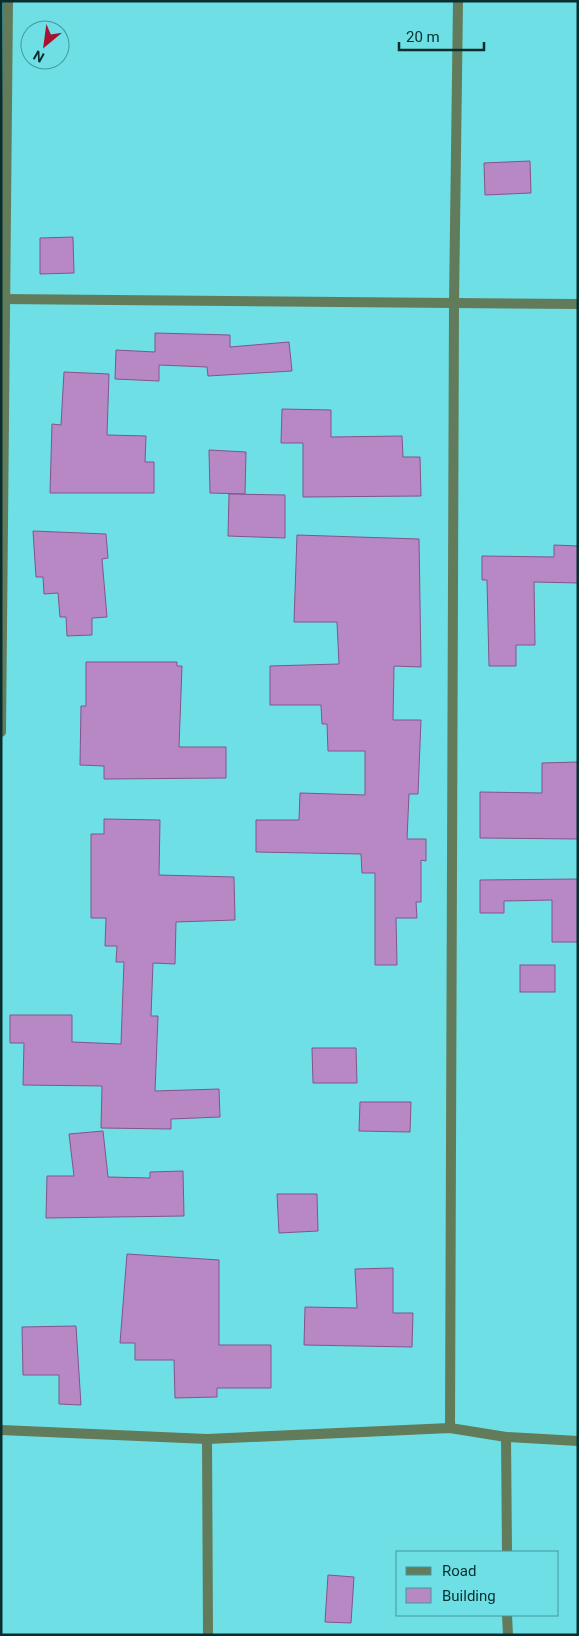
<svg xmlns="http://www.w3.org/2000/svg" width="579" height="1636" viewBox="0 0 579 1636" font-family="Roboto,sans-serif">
	<rect width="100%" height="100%" fill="#6edfe4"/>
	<!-- building -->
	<g fill="#b888c5" stroke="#82548e">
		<path d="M530,161L531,193L485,195L484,163Z"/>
		<path d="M73,237L74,273L40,274V238Z"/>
		<path d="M155,333L230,335V347L289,342L292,371L208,376L207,367L159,365V381L115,379L116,350L155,352Z"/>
		<path d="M64,372L109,374L107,435L146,436L145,462H154V493H50L52,424L61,425Z"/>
		<path d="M282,409L331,410V437L402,436L403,457H420L421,496L303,497V443H281Z"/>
		<path d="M209,450L246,452L245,494L210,493Z"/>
		<path d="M229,494L285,495V538L228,536Z"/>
		<path d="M33,531L106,534L108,558L102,559L107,617L92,618V635L67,636L66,617H60L58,593L44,594L43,577H36Z"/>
		<path d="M297,535L419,539L421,667L394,666L393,720H421L418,794H409L407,839H426V861L421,860V902H416L417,918H396L397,965H375V873H362L361,854L256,852V820H299L300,793L365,795V751H328L327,724H322L321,705H270V666L339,664L337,622H294Z"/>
		<path d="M554,545L578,546V583L534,582L535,645H516V666H489L487,580H482V556L554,557Z"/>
		<path d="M86,662H177V666H182L179,747H226V778L104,779V766L80,765L81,706H86Z"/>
		<path d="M578,762V839L480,838V792L542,793V763Z"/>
		<path d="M104,819L160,820L159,875L234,877L235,920L176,922L175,964L153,963L151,1016H158L155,1091L219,1089L220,1117L171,1119V1129L101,1128L102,1086L23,1085L24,1043H10V1015H72V1042L121,1044L124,962H116L117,946H105L106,918H91V834H104Z"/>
		<path d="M578,879V942H552V900L504,901V913H480V880Z"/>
		<rect x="520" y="965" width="35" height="27"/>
		<path d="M312,1048H356L357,1083H313Z"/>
		<path d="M360,1102H411L410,1132L359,1131Z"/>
		<path d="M103,1131L108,1177L150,1178V1172L183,1171L184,1216L46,1218L47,1176H74L69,1134Z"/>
		<path d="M277,1194H317L318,1231L279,1233Z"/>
		<path d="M127,1254L219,1260V1345H271V1388H217V1397L175,1398L174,1360H135V1343H120Z"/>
		<path d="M393,1268V1313H413L412,1347L304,1345L305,1307L357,1308L355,1269Z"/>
		<path d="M76,1326L81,1405L59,1404V1375H23L22,1327Z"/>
		<path d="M328,1575L354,1577L351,1623L325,1622Z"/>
	</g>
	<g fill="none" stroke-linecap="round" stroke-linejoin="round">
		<!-- minor -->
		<g stroke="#627b5a" stroke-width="10">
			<path d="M1,299L578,304"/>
			<path d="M1,732L8,1"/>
			<path d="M450,1428L454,303L458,1"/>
			<path d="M506,1437L507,1552"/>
			<path d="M207,1439L208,1635"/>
			<path d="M507,1615L508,1635"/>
		</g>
		<!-- tertiary -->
		<path stroke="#627b5a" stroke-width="10" d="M1,1430L207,1439L450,1428L506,1437L578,1441"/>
	</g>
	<!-- border -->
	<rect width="579" height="1636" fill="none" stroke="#082e2f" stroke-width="5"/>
	<!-- legend -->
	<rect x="396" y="1551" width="162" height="65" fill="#6edfe4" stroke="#45989c"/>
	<rect x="406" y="1567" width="25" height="8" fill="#627b5a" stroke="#45989c"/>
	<text x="442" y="1576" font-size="15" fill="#082e2f">Road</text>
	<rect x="406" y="1588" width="25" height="15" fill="#b888c5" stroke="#45989c"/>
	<text x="442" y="1601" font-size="15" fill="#082e2f">Building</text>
	<!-- north arrow -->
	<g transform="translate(45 45) rotate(209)"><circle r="24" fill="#6edfe4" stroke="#45989c"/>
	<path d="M0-4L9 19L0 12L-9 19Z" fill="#a91130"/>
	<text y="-8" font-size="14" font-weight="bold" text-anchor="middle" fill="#082e2f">N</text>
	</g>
	<!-- scale -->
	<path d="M399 42v8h85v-8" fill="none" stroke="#082e2f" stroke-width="2.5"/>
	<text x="406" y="42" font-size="15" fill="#082e2f" stroke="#6edfe4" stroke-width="4" paint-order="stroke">20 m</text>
</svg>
